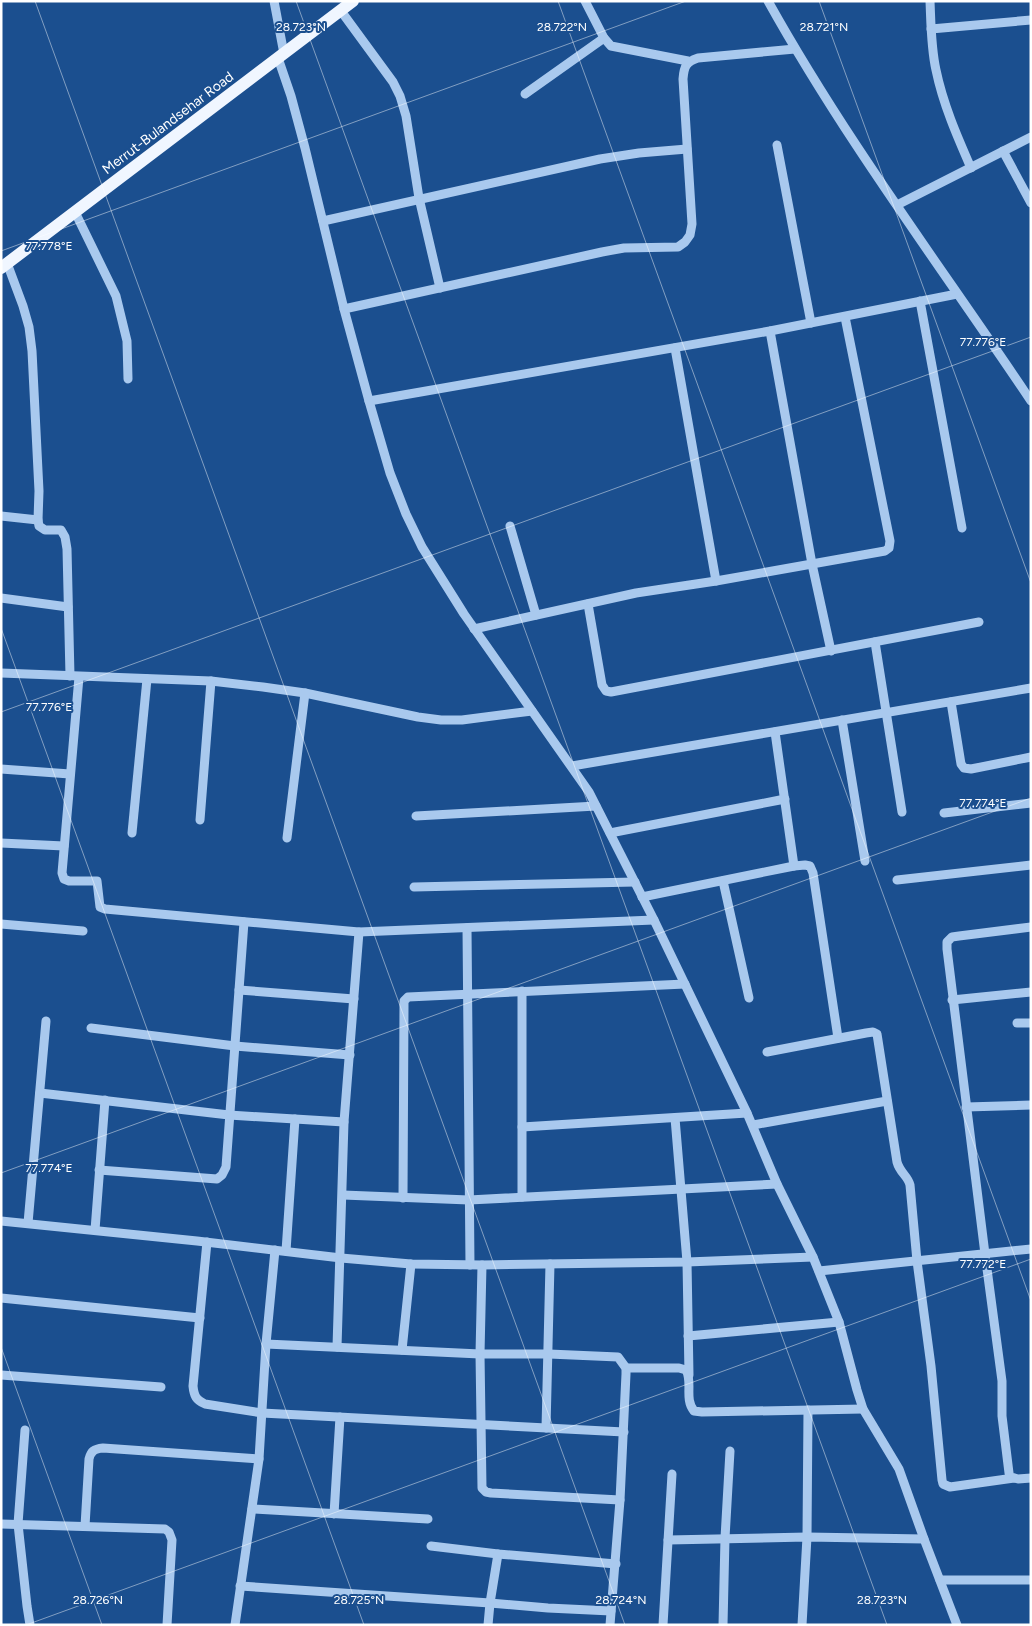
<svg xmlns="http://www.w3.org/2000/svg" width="1032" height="1626" viewBox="0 0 1032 1626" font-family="Figtree,sans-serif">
	<rect width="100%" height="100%" fill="#1b4f8f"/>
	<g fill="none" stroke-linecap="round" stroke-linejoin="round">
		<!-- minor -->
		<g stroke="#a9c9ee" stroke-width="9">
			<path d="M274,1L284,54"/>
			<path d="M585,1L604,38L611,46L688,61"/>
			<path d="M768,1C846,141 942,268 1031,401"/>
			<path d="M930,1C931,24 931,48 936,70C943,104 957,136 971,168"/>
			<path d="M341,11L393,82L400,96L406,116L419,198L440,288"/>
			<path d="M931,29L1031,20"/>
			<path d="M278,58L291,96L305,148L344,309L369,401L390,473L406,514L422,547L464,614L589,792L654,920L747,1113L777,1184L813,1257L839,1322L857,1390L863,1409L899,1469L924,1539L957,1625"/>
			<path d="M525,94L604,38"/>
			<path d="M777,145L811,323"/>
			<path d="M1003,151L1031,203"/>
			<path d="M897,205L1031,137"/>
			<path d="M75,212L116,296L127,341L128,379"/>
			<path d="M323,221L600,159L639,153L687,149"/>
			<path d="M7,263L23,306L29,327L32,351L39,491L38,520L39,526L45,530H61L65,537L67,549L70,676"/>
			<path d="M920,301L962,528"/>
			<path d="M344,309L602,252L624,248L678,247L685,242L690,235L692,224L683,79C684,66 686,62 698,58L795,49"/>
			<path d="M770,331L812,564L831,651"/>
			<path d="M675,348L716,581"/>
			<path d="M369,401L770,331L957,294"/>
			<path d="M1,516L38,520"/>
			<path d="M510,526L536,615"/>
			<path d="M1,598L68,607"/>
			<path d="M588,604L602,685L606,691L611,692L979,622"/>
			<path d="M474,629L636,593L716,581L885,551L889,548L890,541L845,317"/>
			<path d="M875,642L902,812"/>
			<path d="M1,673L211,681L263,687L305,693L418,717L441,720H462L532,711"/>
			<path d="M79,677L62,873L64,879L69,881H97L100,907L105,909L359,932L654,920"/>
			<path d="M951,702L961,764L964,768L971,769L1031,757"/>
			<path d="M842,720L865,861"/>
			<path d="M775,732L794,866"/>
			<path d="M572,766L1031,688"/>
			<path d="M1,769L70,774"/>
			<path d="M944,813L1031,803"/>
			<path d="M416,816L596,806"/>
			<path d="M200,820L211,681"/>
			<path d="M132,833L147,679"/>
			<path d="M610,833L785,799"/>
			<path d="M287,838L305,693"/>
			<path d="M1,843L64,846"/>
			<path d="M897,880L1031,865"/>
			<path d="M723,881L749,998"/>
			<path d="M414,887L635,882"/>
			<path d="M642,897L794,866L805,865L810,866L813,873L838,1038"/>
			<path d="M1,924L83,931"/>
			<path d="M1031,927L959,936L952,937L947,942V949L985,1254L1002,1381V1416L1009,1473L1010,1477L1018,1479L1031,1478"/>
			<path d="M467,928L470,1265"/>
			<path d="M239,990L354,999"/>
			<path d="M952,1000L1031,992"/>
			<path d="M1017,1023H1031"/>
			<path d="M91,1028L235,1046L350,1055"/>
			<path d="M767,1052L866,1033L873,1032L877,1034L897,1162C900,1173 908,1176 910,1185L917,1261L931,1366L942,1480L943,1484L950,1487L1014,1478"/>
			<path d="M40,1093L229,1115L344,1122"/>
			<path d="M966,1107L1031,1105"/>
			<path d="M675,1118L687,1262L689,1375"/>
			<path d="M753,1125L887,1101"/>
			<path d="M522,1127L747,1113"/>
			<path d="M99,1170L217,1179L222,1175L226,1167L244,922"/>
			<path d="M343,1195L469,1200L777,1184"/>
			<path d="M522,1197V991"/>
			<path d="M403,1198L404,1006V1001L408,997L685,984"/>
			<path d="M1,1221L197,1241L341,1258L411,1264L482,1265L687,1262L813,1257"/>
			<path d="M28,1223L46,1021"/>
			<path d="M95,1230L105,1100"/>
			<path d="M207,1242L193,1386C194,1396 196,1400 205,1404L262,1413L624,1432"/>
			<path d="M286,1251L295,1119"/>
			<path d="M482,1265L480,1354L482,1488L486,1492L491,1493L620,1500"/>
			<path d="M819,1271L1031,1249"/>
			<path d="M1,1298L200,1318"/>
			<path d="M688,1336L839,1322"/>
			<path d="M266,1344L480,1354H549L618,1357L626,1368V1374L620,1500L610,1625"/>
			<path d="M337,1347L344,1122L359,932"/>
			<path d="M402,1350L411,1264"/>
			<path d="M626,1368H679L686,1370C693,1382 684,1399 694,1411L702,1412L863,1409"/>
			<path d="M1,1375L161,1387"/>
			<path d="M546,1428L550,1264"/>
			<path d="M25,1430L18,1524L27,1606L30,1625"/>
			<path d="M252,1509L428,1519"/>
			<path d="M334,1514L340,1417"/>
			<path d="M1,1524L165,1529L169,1532L172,1540L167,1625"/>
			<path d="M85,1526L89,1459C91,1451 94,1449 103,1448L259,1459"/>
			<path d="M668,1540L807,1537L924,1539"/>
			<path d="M431,1546L498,1554L616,1564"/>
			<path d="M940,1580H1031"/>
			<path d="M240,1586L490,1603L548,1608L611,1611"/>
			<path d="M235,1625L259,1459L266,1344L275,1250"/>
			<path d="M488,1625L490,1603L498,1554"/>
			<path d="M663,1625L672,1474"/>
			<path d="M723,1625L725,1538L730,1451"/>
			<path d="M802,1625L807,1537L808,1410"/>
		</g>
		<!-- major -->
		<path stroke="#f0f6ff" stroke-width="12" d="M1,268L353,1"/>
	</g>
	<!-- ticks -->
	<path fill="none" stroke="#fff" stroke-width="1" stroke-opacity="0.45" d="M35,1L625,1625M296,1L887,1625M558,1L1031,1301M819,1L1031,583M1,251L686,1M1,628L364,1625M1,712L1031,337M1,1173L1031,798M1,1347L102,1625M26,1625L1031,1259"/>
	<g text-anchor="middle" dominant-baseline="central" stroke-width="4" stroke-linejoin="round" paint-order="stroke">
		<!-- street labels -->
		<g font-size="14" fill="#fff" stroke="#1b4f8f">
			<text transform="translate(168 123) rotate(-37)">Merrut-Bulandsehar Road</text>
		</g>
	</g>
	<g font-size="12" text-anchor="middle" fill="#fff" stroke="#1b4f8f" stroke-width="4" stroke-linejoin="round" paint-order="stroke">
		<text x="301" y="31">28.723°N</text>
		<text x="562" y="31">28.722°N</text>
		<text x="824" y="31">28.721°N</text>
		<text x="49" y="250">77.778°E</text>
		<text x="983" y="346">77.776°E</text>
		<text x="49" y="711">77.776°E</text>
		<text x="983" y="807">77.774°E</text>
		<text x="49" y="1172">77.774°E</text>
		<text x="983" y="1268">77.772°E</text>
		<text x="98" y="1604">28.726°N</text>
		<text x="359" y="1604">28.725°N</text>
		<text x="621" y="1604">28.724°N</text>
		<text x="882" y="1604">28.723°N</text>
	</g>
	<!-- border -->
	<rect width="1032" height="1626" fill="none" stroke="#ffffff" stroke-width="5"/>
</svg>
